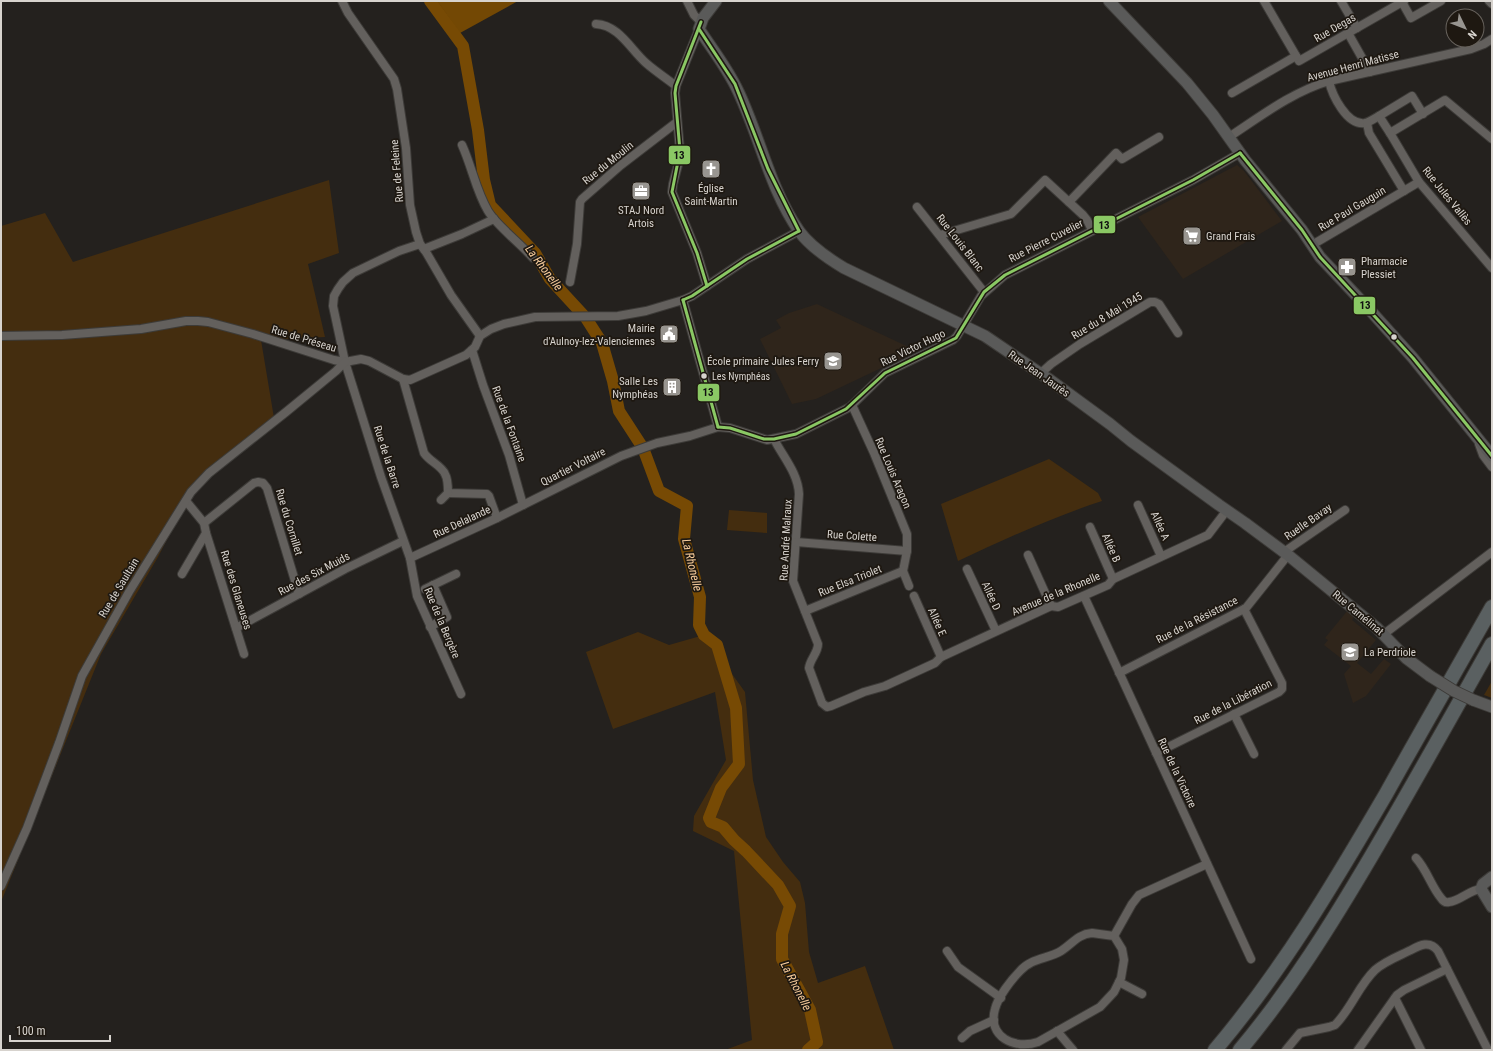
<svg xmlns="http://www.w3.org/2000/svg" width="1493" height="1051" viewBox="0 0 1493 1051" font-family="'Roboto Condensed',sans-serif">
	<rect width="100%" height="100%" fill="#24211e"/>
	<!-- built -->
	<g fill="#2f251b">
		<path d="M1237,165L1244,171L1282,221L1183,279L1138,217Z"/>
		<path d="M817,304L917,351L816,399L792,404L760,339L781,328L776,320L789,313Z"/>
		<path d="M1348,610L1355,615L1352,620L1376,640L1357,663L1371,674L1384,659L1391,664L1366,696L1353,703L1344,674L1351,666L1324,645L1328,640L1325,638Z"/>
	</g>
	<!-- green -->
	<g fill="#442d0f">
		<path d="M329,180L339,253L308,264L325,337L261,340L274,418L198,480L158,557L101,654L1,902V226L45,213L73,262Z"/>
		<path d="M1049,459L1098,493L1102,501C1053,517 1005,539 958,561L941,504Z"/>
		<path d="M729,510L767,513V533L727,530Z"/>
		<path d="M638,632L669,645L704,635L745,692L753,780L766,837L783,862L800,882L805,903L809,952L818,983L865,966L894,1050H725L752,1040L734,851L693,831L694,816L726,760L715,692L613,729L586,652Z"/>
		<path d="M1492,681V698L1484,695Z"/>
	</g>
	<!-- forest -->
	<path fill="#734804" d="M437,1H518L460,33Z"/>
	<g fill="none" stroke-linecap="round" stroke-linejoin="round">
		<!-- river -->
		<path stroke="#774a04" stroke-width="12" d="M430,1L463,46L478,130L484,180L490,205L535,253L550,279L586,318L602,343L613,381L619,411L643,448L659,491L687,506L684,539L700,597L699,625L704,635L717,645L736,708L739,764L721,788L709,818L711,822L723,827L734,840L746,851L778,885L790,906L782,934V959L810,1010L817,1042L808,1050"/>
		<!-- street casing -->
		<g stroke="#3d3b38" stroke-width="10">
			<g id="street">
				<path d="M342,1L348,13L394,79L397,89L406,148L410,205L416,232L420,244L426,252L451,295L480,336"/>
				<path d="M687,1L694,15L701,22"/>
				<path d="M1264,1L1299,61L1404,1"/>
				<path d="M1341,1L1357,28"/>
				<path d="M1489,1L1492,4"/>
				<path d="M1402,2L1411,18L1441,1"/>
				<path d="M596,24C619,25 631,50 646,63C655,71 666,78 676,86"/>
				<path d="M699,29L676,86L675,93L680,151L678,165L673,184L672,192L697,253L707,286"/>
				<path d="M1348,33L1370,72"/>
				<path d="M1329,81C1332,95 1347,126 1365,123C1370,122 1375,118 1379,116"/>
				<path d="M1232,93L1296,56"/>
				<path d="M1423,114L1412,96L1379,116L1390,133L1445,100L1492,139"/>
				<path d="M1367,123L1369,133L1404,191"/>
				<path d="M1390,133L1419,182L1492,268"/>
				<path d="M1229,137C1261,116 1292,92 1329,81L1471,49L1484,44L1492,39"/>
				<path d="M462,145C472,167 476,191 488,211C497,226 520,243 533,258"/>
				<path d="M1069,202L1116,153L1122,159L1159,137"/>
				<path d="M917,207L984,292"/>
				<path d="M940,235L1011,214L1045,180L1083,215L1087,220L1092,230"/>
				<path d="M420,244L399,251L353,273L343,282L338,289L334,296L333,306L345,362L381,477L410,558L417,596L461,694"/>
				<path d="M1312,245L1419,182"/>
				<path d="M424,249L462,234L494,219"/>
				<path d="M570,282L577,244L580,202L582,199L621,165L677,122"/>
				<path d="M683,300L718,427"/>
				<path d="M1,336L62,335L141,329L186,321H198L208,322L253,334L334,360L345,362L361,359L369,361L403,379L410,380L466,355L475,347L480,336L491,329L504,324L535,317L618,316L646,311L683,300L692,296L747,259L799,231"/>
				<path d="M472,350L483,385L509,455L523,505"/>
				<path d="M1040,374L1051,364L1080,344L1150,302H1155L1159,304L1178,333"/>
				<path d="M403,379L424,453C430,462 441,465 445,474C448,479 448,487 448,493L487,494L489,496L497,518"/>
				<path d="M852,405L874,453L907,534V551L903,571L909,586"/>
				<path d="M774,439C783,457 798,473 799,494L793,581L818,644C818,653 810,659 809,668L822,703L827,707L831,706L864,692L885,686L935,663L941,657L1051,606L1058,607L1108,585L1113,579L1208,535L1227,510"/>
				<path d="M1479,444L1483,455L1492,467"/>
				<path d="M441,500L448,493"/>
				<path d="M1138,505L1161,556"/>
				<path d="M204,523L254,483L258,482L263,483L267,488L299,594"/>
				<path d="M1090,527L1113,579"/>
				<path d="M206,533L244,654"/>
				<path d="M796,542L907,551"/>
				<path d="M1284,552L1345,510"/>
				<path d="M1028,555L1051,606"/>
				<path d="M410,558L497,518L621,456L657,443L690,436L718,427L730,428L767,440L796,434L850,407L885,373L953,340L957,336L981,296L1005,275L1193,180L1240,153"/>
				<path d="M967,569L996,631"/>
				<path d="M182,574L206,533L204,523L186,501"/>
				<path d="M425,589L456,574"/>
				<path d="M914,596L941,657"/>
				<path d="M1084,596L1251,959"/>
				<path d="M805,611L903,571"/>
				<path d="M430,627L447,617L433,585"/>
				<path d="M236,628L345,569L403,541"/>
				<path d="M1384,634L1492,552"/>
				<path d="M1119,673L1246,608L1288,555"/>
				<path d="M1234,714L1254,754"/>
				<path d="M1156,753L1279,692L1282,689V683L1244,609"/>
				<path d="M1416,858C1427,870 1431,886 1441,898C1443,901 1446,903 1449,902C1460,901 1469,890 1481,889"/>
				<path d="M1,886L27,828L59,743L82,676L129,592L191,492L209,473L286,412L336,371L345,362"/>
				<path d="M1092,933L1114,936L1122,949L1124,960L1121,978L1114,992L1100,1007L1038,1042C1015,1050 987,1037 995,1009C998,997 1011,980 1020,971C1031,958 1048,959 1061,951C1072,944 1078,934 1092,933Z"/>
				<path d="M1114,936L1132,904L1139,895L1207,864"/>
				<path d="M947,951L958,967L1001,998"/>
				<path d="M1119,982L1142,994"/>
				<path d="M1395,998L1421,1050"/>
				<path d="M1057,1031L1073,1050"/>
				<path d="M962,1038L970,1031L994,1020"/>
				<path d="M1286,1050L1300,1033L1329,1027L1335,1025C1351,1009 1359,985 1375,970C1385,961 1399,956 1411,950C1420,945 1430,940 1438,951L1488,1050"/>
				<path d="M1358,1050L1397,995L1404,990L1447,969"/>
			</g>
		</g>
		<!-- secondary casing -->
		<g stroke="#3d3b38" stroke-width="13">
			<g id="secondary">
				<path d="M716,1L703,18L699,29C712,49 728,69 738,91C760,137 770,189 799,231C809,245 829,259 844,268L985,336L1050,380L1110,424L1131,441L1219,505L1245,523L1288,555L1377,628L1406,658L1430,676"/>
				<path d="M1109,1L1187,83L1213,115L1245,160L1302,230L1320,257L1368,308L1413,358L1492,456"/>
				<path d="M1473,700L1492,707"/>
				<path d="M1492,877L1483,884L1481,889L1492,907"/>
			</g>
		</g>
		<!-- highway casing -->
		<g stroke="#3d3b38" stroke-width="16">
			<g id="highway">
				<path d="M1215,1050C1282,971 1334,883 1386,794C1421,731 1457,669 1492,607"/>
				<path d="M1240,1050C1291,989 1332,923 1372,855C1413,785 1452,715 1492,644"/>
			</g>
		</g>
		<!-- street -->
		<use href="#street" stroke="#63605d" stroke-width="8"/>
		<!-- secondary -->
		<use href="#secondary" stroke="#5a5a59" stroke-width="11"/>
		<!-- highway -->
		<use href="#highway" stroke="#5a6061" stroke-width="14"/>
		<!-- secondary-bridge casing -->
		<g stroke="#3d3b38" stroke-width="13" stroke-linecap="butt">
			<path id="secondary-bridge" d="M1430,676L1454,691L1473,700"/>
		</g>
		<!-- secondary-bridge -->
		<use href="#secondary-bridge" stroke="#5a5a59" stroke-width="11"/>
		<!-- bus-1 casing -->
		<g stroke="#1e1811" stroke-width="6">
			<g id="bus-1">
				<path d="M701,22L676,86L675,93L680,151L672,192L697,253L707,286"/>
				<path d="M699,29L735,84L768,169L799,231"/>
				<path d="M1240,153L1302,230L1320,257L1413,358L1492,456"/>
				<path d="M683,300L692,296L747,259L799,231"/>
				<path d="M683,300L718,427"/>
				<path d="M718,427L730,428L764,439H774L796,434L846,409L885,373L956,338L984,292L1005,275L1193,180L1240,153"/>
			</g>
		</g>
		<!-- bus-1 -->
		<use href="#bus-1" stroke="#8ac864" stroke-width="3"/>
	</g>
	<!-- icons -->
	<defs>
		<g id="church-square" transform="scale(1)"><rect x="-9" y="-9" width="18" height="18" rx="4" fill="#989590" stroke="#1e1811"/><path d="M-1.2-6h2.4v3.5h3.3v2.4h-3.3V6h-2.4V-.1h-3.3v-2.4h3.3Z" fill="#fff"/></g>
		<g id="office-square" transform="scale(1)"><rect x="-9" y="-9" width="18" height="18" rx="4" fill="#989590" stroke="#1e1811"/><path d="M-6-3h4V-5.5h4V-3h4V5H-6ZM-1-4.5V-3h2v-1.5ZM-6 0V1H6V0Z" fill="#fff"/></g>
		<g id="supermarket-square" transform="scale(1)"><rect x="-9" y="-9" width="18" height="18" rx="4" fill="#989590" stroke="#1e1811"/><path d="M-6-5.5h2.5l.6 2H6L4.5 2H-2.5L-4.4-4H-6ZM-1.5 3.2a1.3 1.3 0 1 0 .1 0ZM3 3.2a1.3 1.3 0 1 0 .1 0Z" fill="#fff"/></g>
		<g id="pharmacy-square" transform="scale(1)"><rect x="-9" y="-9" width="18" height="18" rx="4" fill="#989590" stroke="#1e1811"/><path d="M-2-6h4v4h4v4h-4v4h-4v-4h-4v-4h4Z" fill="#fff"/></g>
		<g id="civic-square" transform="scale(1)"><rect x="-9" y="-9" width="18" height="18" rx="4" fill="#989590" stroke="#1e1811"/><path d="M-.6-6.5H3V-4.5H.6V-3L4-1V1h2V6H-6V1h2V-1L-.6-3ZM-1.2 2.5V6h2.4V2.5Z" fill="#fff"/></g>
		<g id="school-square" transform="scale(1)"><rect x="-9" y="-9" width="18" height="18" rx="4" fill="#989590" stroke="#1e1811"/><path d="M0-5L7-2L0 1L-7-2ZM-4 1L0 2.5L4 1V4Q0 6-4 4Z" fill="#fff"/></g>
		<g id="building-square" transform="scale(1)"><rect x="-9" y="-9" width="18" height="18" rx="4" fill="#989590" stroke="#1e1811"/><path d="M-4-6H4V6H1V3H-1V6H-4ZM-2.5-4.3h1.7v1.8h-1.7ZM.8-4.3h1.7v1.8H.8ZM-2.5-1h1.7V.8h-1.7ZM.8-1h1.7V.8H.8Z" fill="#fff"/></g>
	</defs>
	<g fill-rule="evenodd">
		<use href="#church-square" x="711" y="169"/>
		<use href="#office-square" x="641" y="191"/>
		<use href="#supermarket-square" x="1192" y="236"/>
		<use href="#pharmacy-square" x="1347" y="267"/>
		<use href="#civic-square" x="669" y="334"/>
		<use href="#school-square" x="833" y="361"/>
		<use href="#building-square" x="672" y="387"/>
		<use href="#school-square" x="1350" y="652"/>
	</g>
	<!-- markers -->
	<g fill="#d7d3ce" stroke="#1e1811" stroke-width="1.5">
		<circle cx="1394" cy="337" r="3.5"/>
		<circle cx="704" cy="376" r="3.5"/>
	</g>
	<g text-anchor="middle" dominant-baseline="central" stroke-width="3.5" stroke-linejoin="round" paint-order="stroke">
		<!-- bus labels -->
		<g font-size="10" fill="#d7d3ce" stroke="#1e1811" text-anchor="start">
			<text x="712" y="376">Les Nymphéas</text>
		</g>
		<!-- street labels -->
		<g font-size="11" fill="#d7d3ce" stroke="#1e1811">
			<text transform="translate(1335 28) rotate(-30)">Rue Degas</text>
			<text transform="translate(1353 66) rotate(-15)">Avenue Henri Matisse</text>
			<text transform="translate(608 163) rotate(-39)">Rue du Moulin</text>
			<text transform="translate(397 171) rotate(-95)">Rue de Feleine</text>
			<text transform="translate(1447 196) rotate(51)">Rue Jules Vallès</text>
			<text transform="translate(1352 209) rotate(-31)">Rue Paul Gauguin</text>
			<text transform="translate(1046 241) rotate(-27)">Rue Pierre Cuvelier</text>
			<text transform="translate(960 243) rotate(52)">Rue Louis Blanc</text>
			<text transform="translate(1107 316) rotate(-31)">Rue du 8 Mai 1945</text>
			<text transform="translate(304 339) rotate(17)">Rue de Préseau</text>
			<text transform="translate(913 348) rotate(-26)">Rue Victor Hugo</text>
			<text transform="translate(1039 374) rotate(35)">Rue Jean Jaurès</text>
			<text transform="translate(509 424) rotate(70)">Rue de la Fontaine</text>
			<text transform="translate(387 457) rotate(72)">Rue de la Barre</text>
			<text transform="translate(573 467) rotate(-27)">Quartier Voltaire</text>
			<text transform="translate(893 473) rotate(67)">Rue Louis Aragon</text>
			<text transform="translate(289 522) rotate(73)">Rue du Cornillet</text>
			<text transform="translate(462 522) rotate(-25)">Rue Delalande</text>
			<text transform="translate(1308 522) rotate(-35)">Ruelle Bavay</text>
			<text transform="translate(1160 526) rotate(66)">Allée A</text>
			<text transform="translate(852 536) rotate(4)">Rue Colette</text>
			<text transform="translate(786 540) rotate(-87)">Rue André Malraux</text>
			<text transform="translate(1111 548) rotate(66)">Allée B</text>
			<text transform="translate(314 574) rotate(-28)">Rue des Six Muids</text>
			<text transform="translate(850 581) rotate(-22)">Rue Elsa Triolet</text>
			<text transform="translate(119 588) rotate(-59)">Rue de Saultain</text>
			<text transform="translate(236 590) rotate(73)">Rue des Glaneuses</text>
			<text transform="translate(1056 594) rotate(-23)">Avenue de la Rhonelle</text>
			<text transform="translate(991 596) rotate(65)">Allée D</text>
			<text transform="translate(1358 613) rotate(40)">Rue Camélinat</text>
			<text transform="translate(1197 620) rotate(-27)">Rue de la Résistance</text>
			<text transform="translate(937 622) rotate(66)">Allée E</text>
			<text transform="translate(442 623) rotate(67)">Rue de la Bergère</text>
			<text transform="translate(1233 702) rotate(-27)">Rue de la Libération</text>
			<text transform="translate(1177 773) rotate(65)">Rue de la Victoire</text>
		</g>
		<!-- poi labels -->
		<g font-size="11" fill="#d7d3ce" stroke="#1e1811" text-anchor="start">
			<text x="711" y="188" text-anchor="middle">Église<tspan x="711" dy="13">Saint-Martin</tspan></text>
			<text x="641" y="210" text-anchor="middle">STAJ Nord<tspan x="641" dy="13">Artois</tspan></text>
			<text x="1206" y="236">Grand Frais</text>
			<text x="1361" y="261">Pharmacie<tspan x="1361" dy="13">Plessiet</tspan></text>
			<text x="655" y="328" text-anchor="end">Mairie<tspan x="655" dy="13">d'Aulnoy-lez-Valenciennes</tspan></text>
			<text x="819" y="361" text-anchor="end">École primaire Jules Ferry</text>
			<text x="658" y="381" text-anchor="end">Salle Les<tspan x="658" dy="13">Nymphéas</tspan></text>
			<text x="1364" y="652">La Perdriole</text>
		</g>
		<!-- water labels -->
		<g font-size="12" font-style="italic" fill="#f7cc9c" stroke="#1e1811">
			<text transform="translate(544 268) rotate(53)">La Rhonelle</text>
			<text transform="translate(692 565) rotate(77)">La Rhonelle</text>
			<text transform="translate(796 986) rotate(63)">La Rhonelle</text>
		</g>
	</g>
	<g stroke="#1e1811" stroke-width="1.5">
		<rect x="668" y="145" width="23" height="20" rx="4" fill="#8ac864"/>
		<rect x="1093" y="215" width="23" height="19" rx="4" fill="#8ac864"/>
		<rect x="1353" y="296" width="23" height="19" rx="4" fill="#8ac864"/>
		<rect x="697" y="383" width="23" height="19" rx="4" fill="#8ac864"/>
	</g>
	<g font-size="11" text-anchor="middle" font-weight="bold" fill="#111">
		<text x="679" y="159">13</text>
		<text x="1104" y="229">13</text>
		<text x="1365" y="309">13</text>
		<text x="708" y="396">13</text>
	</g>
	<!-- border -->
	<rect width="1493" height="1051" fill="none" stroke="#d7d3ce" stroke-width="4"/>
	<!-- north arrow -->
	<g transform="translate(1465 28) rotate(133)"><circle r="19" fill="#1e1811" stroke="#68635d"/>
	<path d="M0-3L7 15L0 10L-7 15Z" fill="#989590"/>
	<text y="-6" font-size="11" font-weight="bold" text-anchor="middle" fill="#d7d3ce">N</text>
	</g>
	<!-- scale -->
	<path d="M10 1035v6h100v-6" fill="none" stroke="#d7d3ce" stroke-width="2"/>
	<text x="16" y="1035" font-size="12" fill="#d7d3ce" stroke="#1e1811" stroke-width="3" paint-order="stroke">100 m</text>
</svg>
